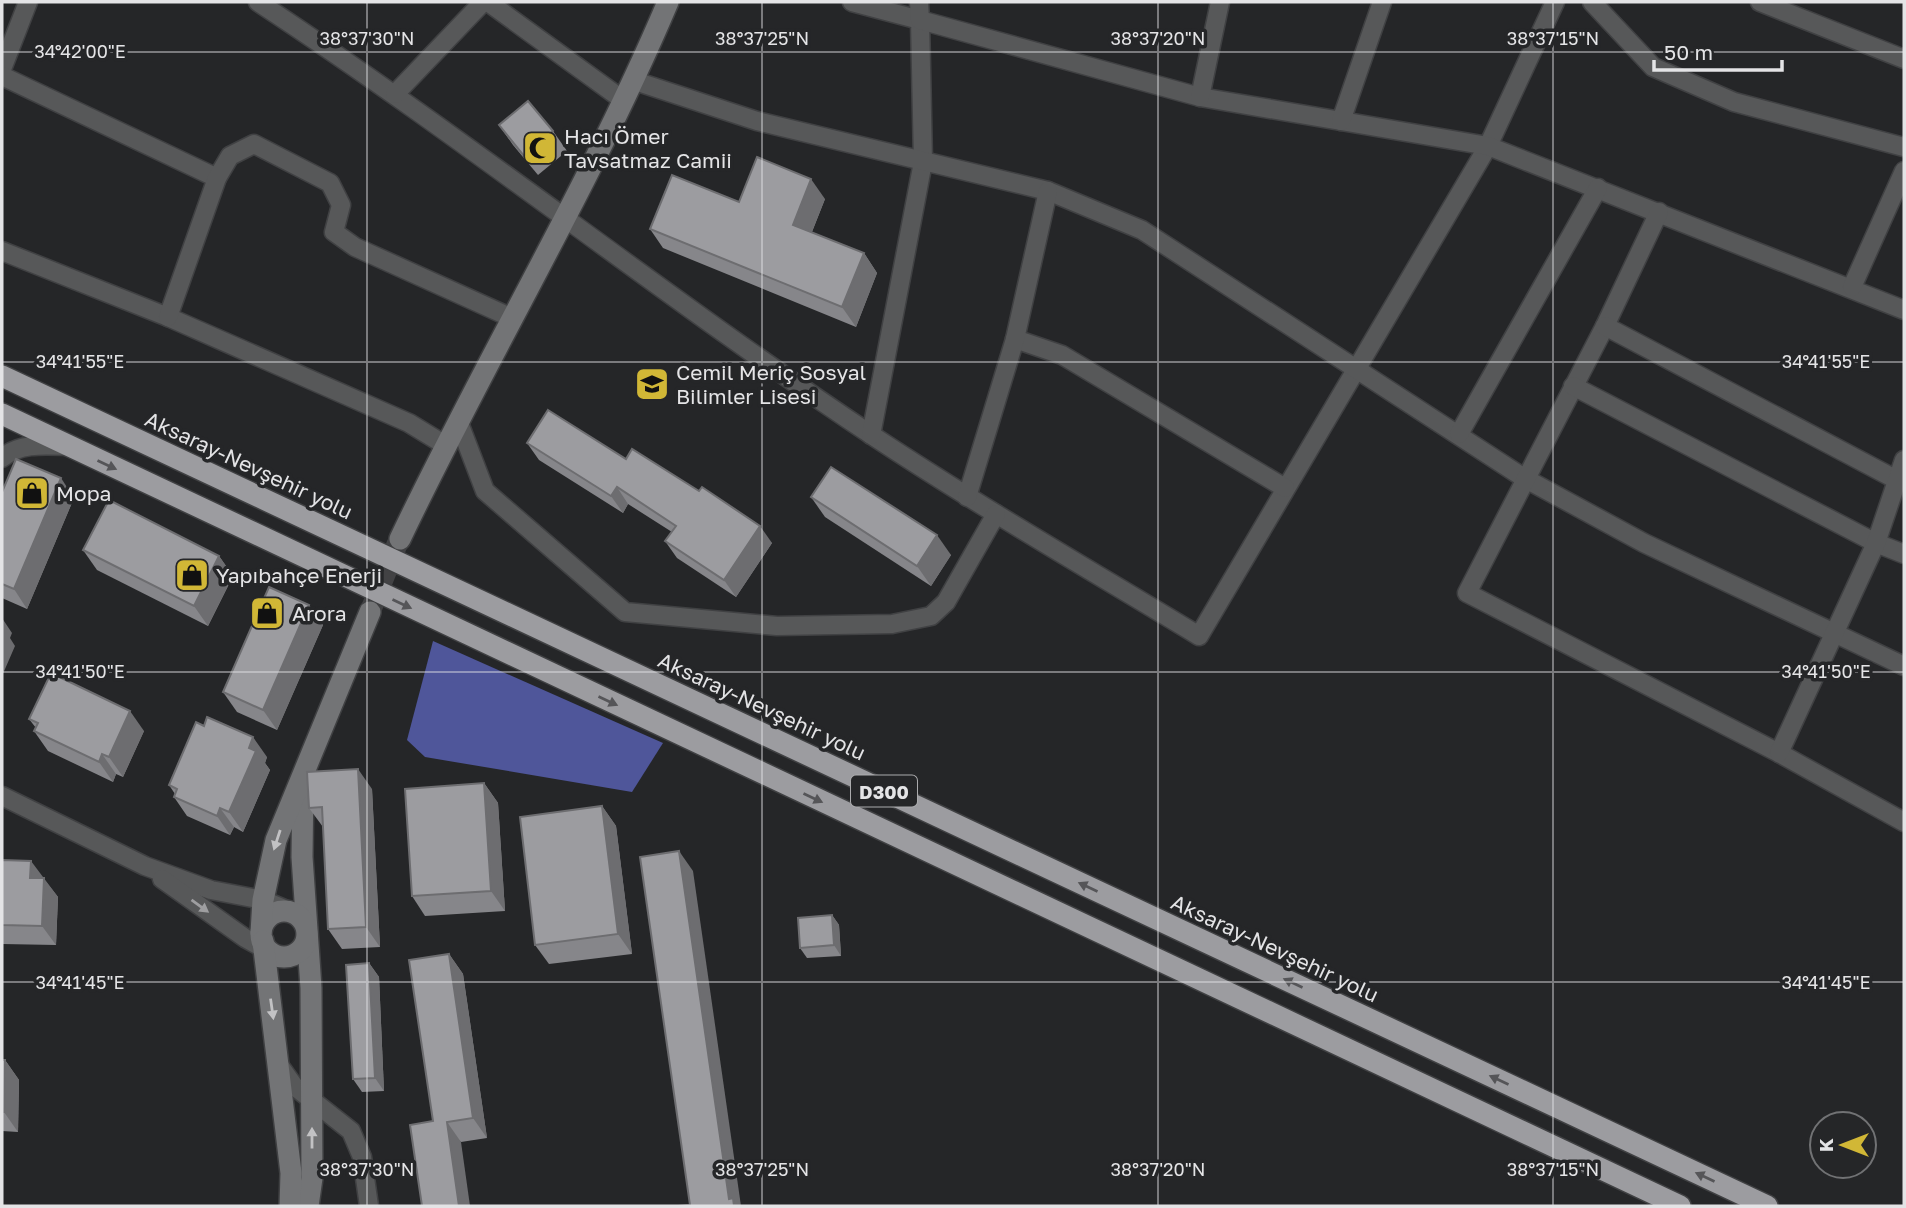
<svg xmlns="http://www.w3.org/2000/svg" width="1906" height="1208" viewBox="0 0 1906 1208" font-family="'Golos Text',sans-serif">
	<rect width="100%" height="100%" fill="#252628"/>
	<!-- forest -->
	<path fill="#4f569a" d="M433,641L663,743L632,792L425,757L407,740Z"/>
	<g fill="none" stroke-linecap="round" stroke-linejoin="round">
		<!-- secondary-tunnel -->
		<path stroke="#424244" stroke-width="21" stroke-dasharray="21 10" stroke-linecap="butt" d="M370,612L398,542"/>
		<!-- street casing -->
		<g stroke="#404143" stroke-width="21">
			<g id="street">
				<path d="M258,2C468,140 664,297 873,436C979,506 1090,570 1199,636L1488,146L1555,2"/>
				<path d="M488,2L623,100"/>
				<path d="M852,2L920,20L923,162L871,435"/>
				<path d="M919,2L920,20L1200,97L1488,146L1904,310"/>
				<path d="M1592,2L1653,67L1734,102L1904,147"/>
				<path d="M1760,2L1904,59"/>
				<path d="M2,69L28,2"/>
				<path d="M2,76L217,178"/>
				<path d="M635,81L757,121L1048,191L1142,230L1524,478L1644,543L1904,666"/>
				<path d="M395,94L483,2"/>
				<path d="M1200,97L1220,2"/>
				<path d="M1341,121L1382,2"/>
				<path d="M1659,212L1605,326L1467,593L1779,753L1904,822"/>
				<path d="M2,251L168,317L409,423L445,445"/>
				<path d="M1852,287L1904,171"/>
				<path d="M168,317L217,178L230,156L254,144L330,183L341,205L334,232L355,247L512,318"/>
				<path d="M1605,326L1897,480"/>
				<path d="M1015,339L1062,355L1285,488"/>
				<path d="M1573,386L1876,543L1904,554"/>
				<path d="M459,423L485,491L625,612L777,626L892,624L931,616L946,602L996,514"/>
				<path d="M1459,434L1598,188"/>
				<path d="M2,458C19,443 44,445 67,446"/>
				<path d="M967,497L1015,339L1048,191"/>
				<path d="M1779,753L1876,543L1904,460"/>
				<path d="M2,796L145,866L211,890L263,900L289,911"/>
				<path d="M162,879L245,938L272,953"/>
				<path d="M279,1065L294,1086L351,1131L362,1157L369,1206"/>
			</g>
		</g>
		<!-- secondary casing -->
		<g stroke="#404143" stroke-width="24">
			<g id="secondary">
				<path d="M400,539C486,358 590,186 668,2"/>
				<path d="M303,777L302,857L311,988L312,1178L308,1206"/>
				<circle cx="284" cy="934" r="23"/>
				<path d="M261,933L263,900L276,840L370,612"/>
				<path d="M263,941L291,1173L290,1206"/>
			</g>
		</g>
		<!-- highway casing -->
		<g stroke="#404143" stroke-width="24">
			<g id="highway">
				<path d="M2,376L1767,1206"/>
				<path d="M2,414L1680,1206"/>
			</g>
		</g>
		<!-- street -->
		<use href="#street" stroke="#575859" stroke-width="18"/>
		<!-- secondary -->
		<use href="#secondary" stroke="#737476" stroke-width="21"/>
		<!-- highway -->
		<use href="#highway" stroke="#9c9ca0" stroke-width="21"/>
	</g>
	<!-- wall -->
	<g fill="#86868a">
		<path d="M499,125L553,131L567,151L538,175L513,145Z"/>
		<path d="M825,199L812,232L864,253L877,273L856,327L663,248L650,229L739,202Z"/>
		<path d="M527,443L626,459L772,543L736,597L677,558L665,541L672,532L628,504L623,513L539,460Z"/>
		<path d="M2,492L74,498L27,609L2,598Z"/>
		<path d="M811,497L951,555L931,586L825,517Z"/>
		<path d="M83,550L219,556L233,576L208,626L97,570Z"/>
		<path d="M309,605L323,625L277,730L237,712L223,692Z"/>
		<path d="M29,719L144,731L123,777L116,774L113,782L48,751L34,731L36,728Z"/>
		<path d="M267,757L265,763L270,770L243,832L234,827L230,835L187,816L174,797L175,794L169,785Z"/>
		<path d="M484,783L498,803L505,911L425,916L412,896Z"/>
		<path d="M372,789L380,947L342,949L328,929L323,827L309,808Z"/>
		<path d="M602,806L616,826L632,954L549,964L535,945Z"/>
		<path d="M2,860L43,878L58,897L56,945L2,944Z"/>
		<path d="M832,915L839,925L841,956L807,958L800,948Z"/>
		<path d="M449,954L463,974L487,1138L461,1142L433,1121Z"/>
		<path d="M369,963L379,977L384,1091L362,1092L353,1079Z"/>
		<path d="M2,1060H5L19,1080L18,1132L2,1131Z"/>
	</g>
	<!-- shaded-wall -->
	<g fill="#6d6d70">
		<path d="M811,179L825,199L807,244L793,225Z"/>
		<path d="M864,253L877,273L856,327L842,307Z"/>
		<path d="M61,478L74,498L27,609L14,589Z"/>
		<path d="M617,487L628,504L623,513L611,496Z"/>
		<path d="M760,526L772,543L736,597L724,580Z"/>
		<path d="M937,535L951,555L931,586L917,566Z"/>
		<path d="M219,556L233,576L208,626L194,606Z"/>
		<path d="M309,605L323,625L277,730L263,710Z"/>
		<path d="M2,618L12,633L10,638L15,646L2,676Z"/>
		<path d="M130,711L144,731L123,777L109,757Z"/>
		<path d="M253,737L267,757L265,763L270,770L243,832L229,812L249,748Z"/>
		<path d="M102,754L116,774L113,782L99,762Z"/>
		<path d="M358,769L372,789L380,947L366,927Z"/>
		<path d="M484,783L498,803L505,911L491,891Z"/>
		<path d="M602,806L616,826L632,954L618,934Z"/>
		<path d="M220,808L234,827L230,835L217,816Z"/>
		<path d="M679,851L693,871L741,1206H734L729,1199Z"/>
		<path d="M31,861L58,897L56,945L42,926L30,878Z"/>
		<path d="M832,915L839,925L841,956L834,945Z"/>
		<path d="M449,954L463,974L487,1138L473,1118Z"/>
		<path d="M369,963L379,977L384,1091L375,1078Z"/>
		<path d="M5,1060L19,1080L18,1132L4,1112Z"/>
		<path d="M447,1122L461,1142L470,1206H459Z"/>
	</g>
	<!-- building -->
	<g fill="#9c9ca0" stroke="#6d6d70" stroke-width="2">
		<path d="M528,101L553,131L524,156L499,125Z"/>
		<path d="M757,157L811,179L793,225L864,253L842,307L650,229L672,175L739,202Z"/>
		<path d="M548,410L626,459L632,449L699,491L702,487L760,526L724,580L665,541L676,526L617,487L611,496L527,443Z"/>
		<path d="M16,459L61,478L14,589L2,584V492Z"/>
		<path d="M831,467L937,535L917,566L811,497Z"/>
		<path d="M109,500L219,556L194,606L83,550Z"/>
		<path d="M269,587L309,605L263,710L223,692Z"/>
		<path d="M51,673L130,711L109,757L102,754L99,762L34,731L38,723L29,719Z"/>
		<path d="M207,717L253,737L249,748L256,751L229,812L220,808L217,816L174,797L177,789L169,785L196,722L204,726Z"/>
		<path d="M358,769L366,927L328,929L322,807L309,808L307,772Z"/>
		<path d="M484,783L491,891L412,896L405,789Z"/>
		<path d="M602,806L618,934L535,945L520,817Z"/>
		<path d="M679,851L729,1199L733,1198L734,1206H678L690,1205L640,857Z"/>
		<path d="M2,860L31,861L30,878H44L42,926L2,925Z"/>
		<path d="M832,915L834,945L800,948L798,918Z"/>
		<path d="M449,954L473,1118L447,1122L459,1206H422L410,1125L433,1121L409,960Z"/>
		<path d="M369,963L375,1078L353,1079L346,965Z"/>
		<path d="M2,1060H5L4,1112H2Z"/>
	</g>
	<!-- one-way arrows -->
	<defs><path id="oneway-solid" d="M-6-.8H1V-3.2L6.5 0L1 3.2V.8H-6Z" transform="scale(1.75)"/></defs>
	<g fill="#555558">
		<use href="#oneway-solid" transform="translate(107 465) rotate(25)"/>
		<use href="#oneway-solid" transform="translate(402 604) rotate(25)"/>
		<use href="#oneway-solid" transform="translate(608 701) rotate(25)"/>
		<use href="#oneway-solid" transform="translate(813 798) rotate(25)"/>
		<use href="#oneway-solid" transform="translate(1088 887) rotate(-155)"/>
		<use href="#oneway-solid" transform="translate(1293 983) rotate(-155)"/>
		<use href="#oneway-solid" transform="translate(1499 1080) rotate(-155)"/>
		<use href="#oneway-solid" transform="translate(1705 1177) rotate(-155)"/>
	</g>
	<g fill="#c2c2c4">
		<use href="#oneway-solid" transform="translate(277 840) rotate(108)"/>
		<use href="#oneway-solid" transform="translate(272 1009) rotate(82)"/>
		<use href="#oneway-solid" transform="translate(312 1138) rotate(-90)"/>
	</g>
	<use fill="#9e9ea0" href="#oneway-solid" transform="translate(200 906) rotate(36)"/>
	<!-- ticks -->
	<path fill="none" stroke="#e4e4e6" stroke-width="2" stroke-opacity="0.45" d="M367,2V1206M762,2V1206M1158,2V1206M1553,2V1206M2,52H1904M2,362H1904M2,672H1904M2,982H1904"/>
	<!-- icons -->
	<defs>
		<g id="mosque-square" transform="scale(1.75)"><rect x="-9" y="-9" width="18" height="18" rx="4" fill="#d1b736" stroke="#252628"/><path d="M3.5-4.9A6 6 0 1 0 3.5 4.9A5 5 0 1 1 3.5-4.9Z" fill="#111"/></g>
		<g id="school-square" transform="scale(1.75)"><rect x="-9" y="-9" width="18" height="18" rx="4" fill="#d1b736" stroke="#252628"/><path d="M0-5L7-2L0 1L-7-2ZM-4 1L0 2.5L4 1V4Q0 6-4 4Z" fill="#111"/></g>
		<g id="shop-square" transform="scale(1.75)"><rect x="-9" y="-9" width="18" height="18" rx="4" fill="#d1b736" stroke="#252628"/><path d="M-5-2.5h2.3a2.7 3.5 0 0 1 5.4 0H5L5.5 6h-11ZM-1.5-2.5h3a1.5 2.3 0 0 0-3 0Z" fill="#111"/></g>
	</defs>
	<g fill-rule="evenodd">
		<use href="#mosque-square" x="540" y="148"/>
		<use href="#school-square" x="652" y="384"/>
		<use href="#shop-square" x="32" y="493"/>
		<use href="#shop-square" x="192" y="575"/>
		<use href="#shop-square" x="267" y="613"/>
	</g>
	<g text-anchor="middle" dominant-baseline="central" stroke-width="7" stroke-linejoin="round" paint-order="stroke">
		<!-- shield labels -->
		<rect fill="#252628" stroke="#ababad" stroke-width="2" x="851" y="775.5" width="66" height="31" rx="5"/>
		<g font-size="19" font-weight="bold" fill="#e4e4e6">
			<text x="884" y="791">D300</text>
		</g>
		<!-- poi labels -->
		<g font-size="21" fill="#e4e4e6" stroke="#252628" text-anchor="start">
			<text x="564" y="136">Hacı Ömer<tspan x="564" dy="24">Tavsatmaz Camii</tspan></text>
			<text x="676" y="372">Cemil Meriç Sosyal<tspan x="676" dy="24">Bilimler Lisesi</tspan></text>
			<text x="56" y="493">Mopa</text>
			<text x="216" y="575">Yapıbahçe Enerji</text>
			<text x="292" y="613">Arora</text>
		</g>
		<!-- street labels -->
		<g font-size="21" fill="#e4e4e6" stroke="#252628">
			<text transform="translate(249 465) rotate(25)">Aksaray-Nevşehir yolu</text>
			<text transform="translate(762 706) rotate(25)">Aksaray-Nevşehir yolu</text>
			<text transform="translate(1275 948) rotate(25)">Aksaray-Nevşehir yolu</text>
		</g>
	</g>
	<g font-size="18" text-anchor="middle" fill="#e4e4e6" stroke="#252628" stroke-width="7" stroke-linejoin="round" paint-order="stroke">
		<text x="367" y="45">38°37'30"N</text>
		<text x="762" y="45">38°37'25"N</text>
		<text x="1158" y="45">38°37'20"N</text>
		<text x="1553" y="45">38°37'15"N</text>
		<text x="80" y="58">34°42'00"E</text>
		<text x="1826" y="368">34°41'55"E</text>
		<text x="80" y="368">34°41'55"E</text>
		<text x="1826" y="678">34°41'50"E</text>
		<text x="80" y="678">34°41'50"E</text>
		<text x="1826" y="989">34°41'45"E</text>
		<text x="80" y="989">34°41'45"E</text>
		<text x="367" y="1176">38°37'30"N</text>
		<text x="762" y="1176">38°37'25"N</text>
		<text x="1158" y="1176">38°37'20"N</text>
		<text x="1553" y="1176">38°37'15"N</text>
	</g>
	<!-- border -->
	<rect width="1906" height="1208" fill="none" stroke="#e4e4e6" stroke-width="7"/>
	<!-- north arrow -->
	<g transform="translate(1843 1145) rotate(270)"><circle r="33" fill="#252628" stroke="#717274" stroke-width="2"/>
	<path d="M0-5L12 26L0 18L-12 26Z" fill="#d1b736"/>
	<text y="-10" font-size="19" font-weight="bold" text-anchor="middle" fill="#e4e4e6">K</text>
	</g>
	<!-- scale -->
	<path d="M1654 60v10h128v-10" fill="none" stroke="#e4e4e6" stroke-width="3.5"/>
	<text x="1664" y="60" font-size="21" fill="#e4e4e6" stroke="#252628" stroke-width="5" paint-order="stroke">50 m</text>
</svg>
